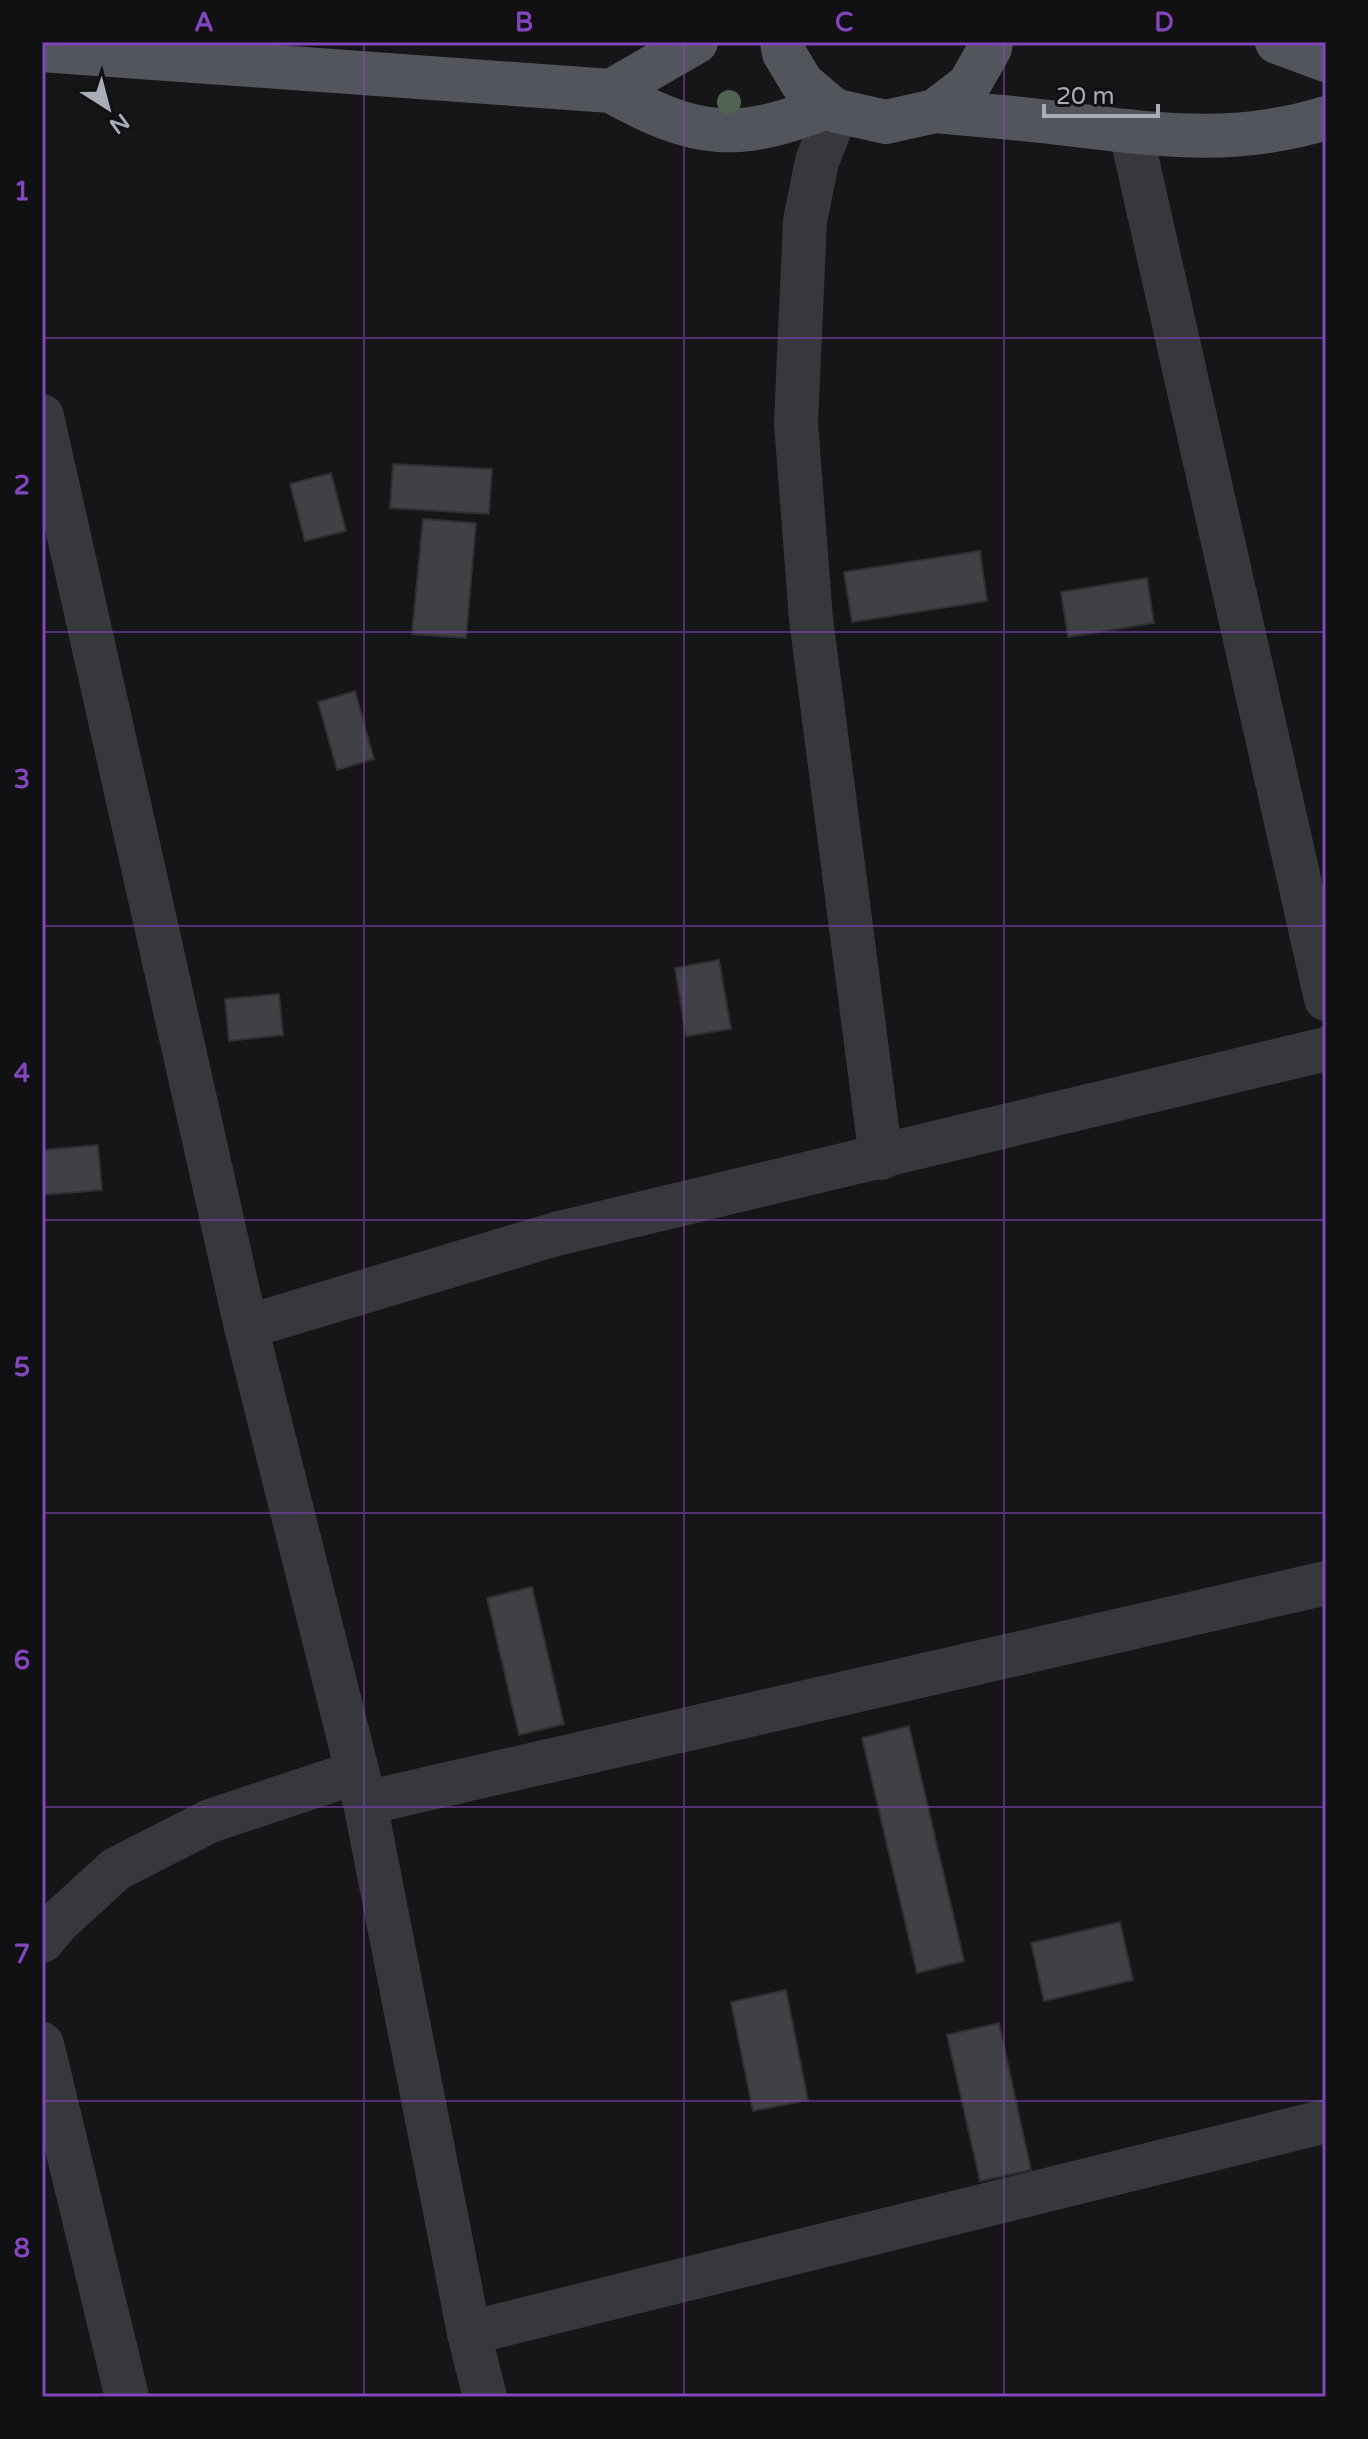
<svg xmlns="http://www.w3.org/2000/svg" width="1368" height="2439" viewBox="0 0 1368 2439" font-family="'Varela Round',sans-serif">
	<rect width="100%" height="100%" fill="#161618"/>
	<!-- building -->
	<g fill="#404145" stroke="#303034" stroke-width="2">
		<path d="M393,464L492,469L489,514L390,508Z"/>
		<path d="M331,473L346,531L305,541L290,484Z"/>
		<path d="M423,519L476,523L466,638L412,634Z"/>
		<path d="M980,551L987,601L852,622L844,572Z"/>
		<path d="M1147,578L1154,623L1068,637L1061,592Z"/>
		<path d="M355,691L374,759L337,770L318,702Z"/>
		<path d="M719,960L731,1029L686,1036L675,968Z"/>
		<path d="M279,994L283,1035L229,1041L225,999Z"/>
		<path d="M98,1145L102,1190L42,1195V1150Z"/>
		<path d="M532,1587L564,1724L519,1735L487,1598Z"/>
		<path d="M909,1726L964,1961L917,1973L862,1738Z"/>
		<path d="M1120,1922L1133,1980L1044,2001L1031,1943Z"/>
		<path d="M786,1990L808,2100L753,2111L731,2002Z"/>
		<path d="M999,2023L1031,2170L980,2181L947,2035Z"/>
	</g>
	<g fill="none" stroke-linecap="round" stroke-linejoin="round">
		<!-- minor -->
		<g stroke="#37383d" stroke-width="44">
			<path d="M837,111L817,161L805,221L796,423L811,619L881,1158"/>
			<path d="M1131,133L1326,999"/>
			<path d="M42,416L246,1327L365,1803L469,2333L485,2397"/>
			<path d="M246,1327L556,1234L1326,1049"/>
			<path d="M365,1803L1326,1583"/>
			<path d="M42,1941L58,1922L116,1869L210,1821L357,1772"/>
			<path d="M42,2044L127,2397"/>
			<path d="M469,2333L1326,2121"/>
		</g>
		<!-- major -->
		<g stroke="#53555c" stroke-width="44">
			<path d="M782,42L784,53L802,83L829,106L837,111L886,122L935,111L969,85L990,48L991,42"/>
			<path d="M1277,42L1326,60"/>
			<path d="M42,50L611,91C697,139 738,142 829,106"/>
			<path d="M611,91L696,42"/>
			<path d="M935,111C970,114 1005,117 1040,121C1141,132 1225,149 1326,118"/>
		</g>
	</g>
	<!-- trees -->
	<circle fill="#506452" cx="729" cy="102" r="12"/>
	<!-- grid -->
	<path fill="none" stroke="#8446be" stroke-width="2" stroke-opacity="0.55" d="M364,42V2397M684,42V2397M1004,42V2397M42,338H1326M42,632H1326M42,926H1326M42,1220H1326M42,1513H1326M42,1807H1326M42,2101H1326"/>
	<!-- border -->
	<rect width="1368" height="2439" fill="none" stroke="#111113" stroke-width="88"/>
	<!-- north arrow -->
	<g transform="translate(108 108) rotate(144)" stroke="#111113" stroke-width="6" paint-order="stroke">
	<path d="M0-6L14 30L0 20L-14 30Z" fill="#a8adb8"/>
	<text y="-12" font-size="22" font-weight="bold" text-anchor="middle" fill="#a8adb8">N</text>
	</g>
	<!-- scale -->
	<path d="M1044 104v12h114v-12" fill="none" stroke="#a8adb8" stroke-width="4"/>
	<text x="1056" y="104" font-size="24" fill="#a8adb8" stroke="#111113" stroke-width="6" paint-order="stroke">20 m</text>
	<rect x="44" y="44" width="1280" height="2351" fill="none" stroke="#8446be" stroke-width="3"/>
	<g font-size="26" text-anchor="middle" font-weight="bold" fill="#8446be">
		<text x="204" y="31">A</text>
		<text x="524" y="31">B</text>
		<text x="844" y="31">C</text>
		<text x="1164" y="31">D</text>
		<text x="22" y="200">1</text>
		<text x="22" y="494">2</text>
		<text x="22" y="788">3</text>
		<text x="22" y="1082">4</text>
		<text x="22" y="1376">5</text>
		<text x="22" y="1669">6</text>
		<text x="22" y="1963">7</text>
		<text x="22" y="2257">8</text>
	</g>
</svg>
